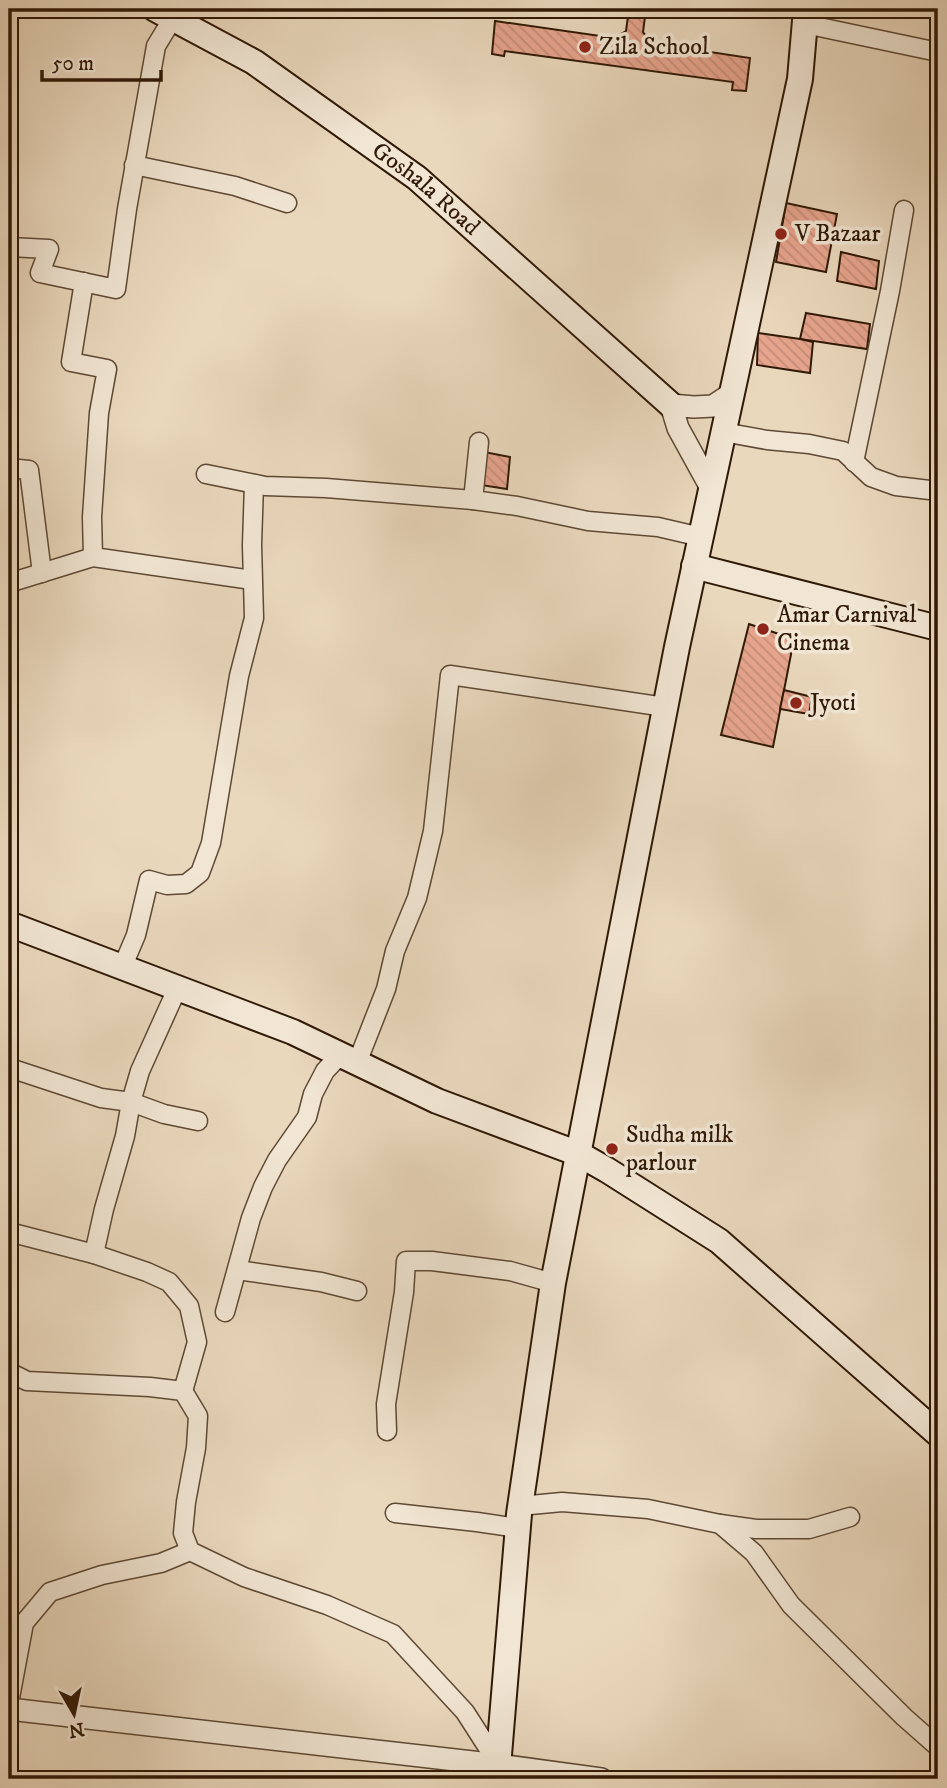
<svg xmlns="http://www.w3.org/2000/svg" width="947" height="1788" viewBox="0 0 947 1788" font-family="'IM FELL DW Pica',serif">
	<defs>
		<pattern id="building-back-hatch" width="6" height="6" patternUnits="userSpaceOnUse" patternTransform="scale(1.75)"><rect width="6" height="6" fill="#e7a58e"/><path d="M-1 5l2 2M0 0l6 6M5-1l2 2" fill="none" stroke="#c68d79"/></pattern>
	</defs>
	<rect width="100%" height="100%" fill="#ead8bd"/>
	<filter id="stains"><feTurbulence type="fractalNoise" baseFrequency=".00286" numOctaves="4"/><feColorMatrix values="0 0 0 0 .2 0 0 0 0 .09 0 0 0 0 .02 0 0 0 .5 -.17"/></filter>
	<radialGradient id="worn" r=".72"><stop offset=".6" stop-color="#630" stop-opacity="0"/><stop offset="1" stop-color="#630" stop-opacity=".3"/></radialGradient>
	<!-- building -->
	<g fill="url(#building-back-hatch)" stroke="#301906" stroke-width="2">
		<path d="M629,9H646L643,32L651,43L750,58L746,91L732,90L733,82L505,51L504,56L492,54L495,21L614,38L626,31Z"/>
		<path d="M786,203L837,214L826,272L776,262Z"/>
		<path d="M841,252L879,261L876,289L837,281Z"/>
		<path d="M806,313L870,324L867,349L800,339Z"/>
		<path d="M758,333L800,339L813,342L810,373L757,365Z"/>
		<path d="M484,452L510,457L507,489L481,485Z"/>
		<path d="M749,624L794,639L773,747L721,735Z"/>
		<path d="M784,690L812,697L809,714L780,709Z"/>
	</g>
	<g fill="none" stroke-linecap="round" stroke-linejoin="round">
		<!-- minor casing -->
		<g stroke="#5e4934" stroke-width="21">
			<g id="minor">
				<path d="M805,24L938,52"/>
				<path d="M134,165L235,186L287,203"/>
				<path d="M9,247L49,249L40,273L116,289L127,209L156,46L173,18"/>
				<path d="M84,282L71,362L107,369L99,413L92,517L93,557L252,580"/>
				<path d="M723,432L767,440L809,444L843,451L871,477L896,486L938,491"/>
				<path d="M854,462L890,291L904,210"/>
				<path d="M9,468L29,470L42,573"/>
				<path d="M206,474L265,486L326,488L473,500L517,506L588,521L658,527L701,537"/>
				<path d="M473,500L479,442"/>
				<path d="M9,583L93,557"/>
				<path d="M122,968L136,935L149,880L167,885L186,884L200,873L211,843L239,676L254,618L252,545L254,484"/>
				<path d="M357,1063L386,989L395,951L417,898L433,831L450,675L665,707"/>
				<path d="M16,1070L101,1098L131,1102L164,1114L198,1121"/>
				<path d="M9,1232L94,1254L147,1272L169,1282L189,1306L197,1342L183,1391"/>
				<path d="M94,1254L104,1209L125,1136L131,1102L140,1071L177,989"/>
				<path d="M237,1270L321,1282L357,1291"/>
				<path d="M225,1312L251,1218L263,1187L277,1160L307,1117L313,1094L325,1071L340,1055"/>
				<path d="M9,1372L27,1381L150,1387L183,1391L198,1416L196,1448L186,1502L183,1533L190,1551L244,1577L327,1605L393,1634L465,1712L499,1765"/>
				<path d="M387,1431L386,1404L404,1292L406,1261H432L510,1271L553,1283"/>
				<path d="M520,1506L562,1502L648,1509L720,1524L754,1553L791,1605L904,1717L938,1747"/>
				<path d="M395,1513L477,1522L517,1528"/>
				<path d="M720,1524L756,1529H809L850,1517"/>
				<path d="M9,1703L24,1623L50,1592L102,1575L161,1563L190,1551"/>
			</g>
		</g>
		<!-- tertiary casing -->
		<g stroke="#5e4934" stroke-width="24">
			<g id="tertiary">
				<path d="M711,488L678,428L671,405L694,407L713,406L731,394"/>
				<path d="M9,1709L499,1765L601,1779"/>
			</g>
		</g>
		<!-- secondary casing -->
		<g stroke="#301906" stroke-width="28">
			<g id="secondary">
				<path id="s1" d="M155,9L254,62L417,178L671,405"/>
				<path d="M694,566L938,628"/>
				<path d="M9,924L293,1032L437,1101L579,1154L607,1170L719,1241L938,1434"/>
				<path d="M497,1779L519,1514L553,1283L677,647L800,79L806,9"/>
			</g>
		</g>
		<!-- minor -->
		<use href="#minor" stroke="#f1e6d4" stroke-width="18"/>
		<!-- tertiary -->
		<use href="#tertiary" stroke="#f1e6d4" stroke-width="21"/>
		<!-- secondary -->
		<use href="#secondary" stroke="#f1e6d4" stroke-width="24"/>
	</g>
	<!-- markers -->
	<g fill="#8f2418" stroke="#f1e6d4" stroke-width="2.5">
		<circle cx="585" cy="47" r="7"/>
		<circle cx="781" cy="234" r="7"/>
		<circle cx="763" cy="629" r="7"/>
		<circle cx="796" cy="703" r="7"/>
		<circle cx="612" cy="1149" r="7"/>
	</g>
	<g text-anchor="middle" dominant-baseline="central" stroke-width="7" stroke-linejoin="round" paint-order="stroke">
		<!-- poi labels -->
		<g font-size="24" fill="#301906" stroke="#f1e6d4" text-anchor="start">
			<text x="599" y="47">Zila School</text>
			<text x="795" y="234">V Bazaar</text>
			<text x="777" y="615">Amar Carnival<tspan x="777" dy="28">Cinema</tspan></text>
			<text x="810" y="703">Jyoti</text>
			<text x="626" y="1135">Sudha milk<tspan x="626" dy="28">parlour</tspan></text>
		</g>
		<!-- street labels -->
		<g font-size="24" fill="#301906" stroke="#f1e6d4">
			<text stroke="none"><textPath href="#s1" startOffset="326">Goshala Road</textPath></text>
		</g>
	</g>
	<!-- margin -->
	<rect width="947" height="1788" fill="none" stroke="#ead8bd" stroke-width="35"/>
	<rect x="10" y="10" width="926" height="1767" fill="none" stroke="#301906" stroke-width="3.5"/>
	<rect x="18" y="18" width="912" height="1753" fill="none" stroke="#301906" stroke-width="2"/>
	<!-- north arrow -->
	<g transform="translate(74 1714) rotate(171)" stroke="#f1e6d4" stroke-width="5" paint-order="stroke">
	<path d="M0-5L12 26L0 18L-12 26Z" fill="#301906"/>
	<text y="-10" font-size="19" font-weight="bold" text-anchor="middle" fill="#301906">N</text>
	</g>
	<!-- scale -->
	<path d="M42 70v10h119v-10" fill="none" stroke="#301906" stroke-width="3.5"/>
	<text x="52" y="70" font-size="21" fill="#301906" stroke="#f1e6d4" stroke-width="5" paint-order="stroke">50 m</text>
	<rect width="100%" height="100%" filter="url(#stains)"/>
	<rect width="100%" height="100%" fill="url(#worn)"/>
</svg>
